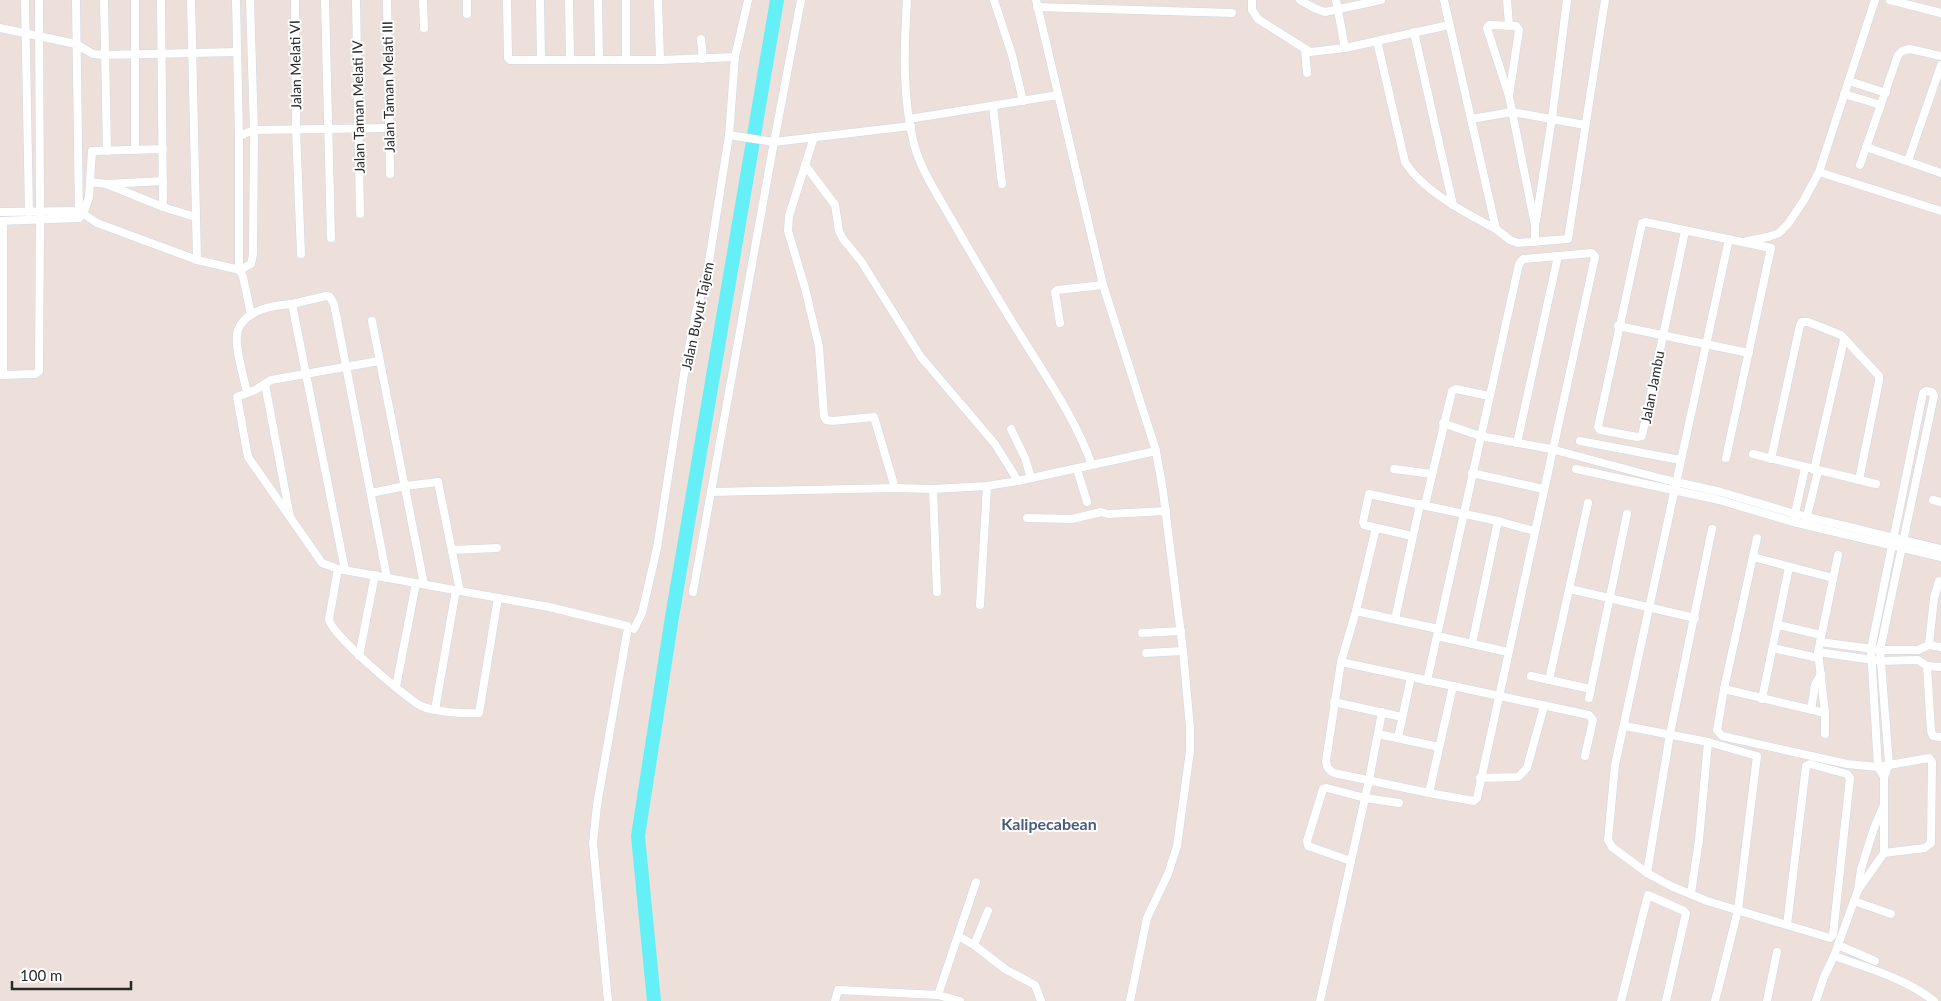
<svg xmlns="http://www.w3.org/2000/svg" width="1941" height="1001" viewBox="0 0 1941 1001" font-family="Lato,sans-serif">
	<rect width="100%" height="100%" fill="#ede0da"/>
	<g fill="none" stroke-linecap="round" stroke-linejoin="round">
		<!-- river -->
		<path stroke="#65eff6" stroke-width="14" d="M654,1001L638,836L672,617L777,0"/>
		<!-- street casing -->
		<g stroke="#cfd7e3" stroke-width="9">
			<g id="street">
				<path d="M25,0L29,212"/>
				<path d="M76,0L79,216"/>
				<path d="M104,0L107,151"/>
				<path d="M135,0V150"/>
				<path d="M161,0L163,207"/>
				<path d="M191,0L197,260"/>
				<path d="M236,0L239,136V267L243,277L251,314"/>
				<path d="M295,0L296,129L301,254"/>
				<path d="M325,0L331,238"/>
				<path d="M356,0L360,214"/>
				<path d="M387,0L390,174"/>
				<path d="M423,0L424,28"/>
				<path d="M467,0V14"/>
				<path d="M507,0L508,58L510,60H660L735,57"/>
				<path d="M540,0L541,59"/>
				<path d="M569,0L570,59"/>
				<path d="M598,0L599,59"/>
				<path d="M626,0V59"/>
				<path d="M658,0L660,60"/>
				<path d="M907,0C904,48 902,96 914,144C921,171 939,197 953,222C975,260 997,298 1021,336C1047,378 1075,418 1092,465"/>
				<path d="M994,0L1012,55L1023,101"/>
				<path d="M1036,0L1103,285L1156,451L1163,491L1183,651L1190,728V751L1177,846L1168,874L1147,918L1130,1001"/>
				<path d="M1252,0V10L1258,19L1310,52L1345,48L1449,25"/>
				<path d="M1300,0L1314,8L1325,12L1381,0"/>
				<path d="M1336,0L1345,48"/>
				<path d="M1444,0L1496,229L1510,240L1518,243L1568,239L1605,0"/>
				<path d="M1507,0L1509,25"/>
				<path d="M1890,0L1941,13"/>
				<path d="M1037,7L1232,13"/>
				<path d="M0,28L76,44L93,54L105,55L237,52"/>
				<path d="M1414,32L1453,205"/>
				<path d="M701,39L703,59"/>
				<path d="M1377,41L1405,162C1423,191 1467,214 1496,229"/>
				<path d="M1305,50L1307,73"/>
				<path d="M1849,81L1886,93"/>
				<path d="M1844,94L1881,105"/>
				<path d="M1509,96L1519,30L1516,26L1489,25L1487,28L1509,96L1535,225V242"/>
				<path d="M993,106L1002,184"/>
				<path d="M909,119L1058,95"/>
				<path d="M1471,119L1512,112L1585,125"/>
				<path d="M729,135L774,142L801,0"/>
				<path d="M239,136L254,130L389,128"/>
				<path d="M814,137L789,216L788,231L805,288L819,347L824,416L826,420L832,421L874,417L895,488"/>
				<path d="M1866,147L1941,173"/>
				<path d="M1908,161L1941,65"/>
				<path d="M805,165L835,205L839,231L843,239L861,261L921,357L995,444L1018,481"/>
				<path d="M1860,165L1898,55L1902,51L1910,49L1941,56"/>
				<path d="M1819,172L1941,211"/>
				<path d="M90,182L106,184L163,181"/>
				<path d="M106,184L163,207L195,217"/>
				<path d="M0,212L79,211L97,223L197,260L240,270L251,264L253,254L254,130L250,0"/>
				<path d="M83,215L89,197L92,151L163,149"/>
				<path d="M0,221L79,218"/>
				<path d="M3,221V375"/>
				<path d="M1536,221L1552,118L1567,0"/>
				<path d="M1685,231L1642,436L1637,437L1600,430L1598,427L1642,223L1645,222L1771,248L1726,458"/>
				<path d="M1729,239L1615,765L1608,840L1612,847L1647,873L1671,886L1707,901L1830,938L1833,935L1850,778L1847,774L1810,764L1806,766L1787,925"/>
				<path d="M1747,241L1768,237L1779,233L1788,224L1804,200L1819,172L1875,0"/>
				<path d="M292,304L326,296L330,297L334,304L387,578"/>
				<path d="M372,321L424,584"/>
				<path d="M1060,323L1055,292L1057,290L1103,285"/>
				<path d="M1618,326L1749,353"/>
				<path d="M379,361L271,380L255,390L237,397L248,457L322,563L338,569L549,607L627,626"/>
				<path d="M0,375L35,374L39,371L40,219L39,0"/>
				<path d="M265,384L290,517"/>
				<path d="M247,392C244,378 233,343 238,330C245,310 274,305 292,304L345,570"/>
				<path d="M1443,423L1480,436L1551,449L1663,479L1721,492L1795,514L1941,549"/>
				<path d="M1011,429L1025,458L1031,478"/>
				<path d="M1580,441L1680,460"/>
				<path d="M1517,443L1558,256"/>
				<path d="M1753,454L1876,484"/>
				<path d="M1771,459L1800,325L1802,322H1808L1841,335L1879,376V381L1859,480"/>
				<path d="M1077,469L1087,502"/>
				<path d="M1394,469L1432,474"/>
				<path d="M1576,469L1719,500L1793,522L1941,557"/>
				<path d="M1814,470L1844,340"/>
				<path d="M1472,473L1543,489"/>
				<path d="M933,489L937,592"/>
				<path d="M711,492L895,488L933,489L987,486L1018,481L1156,451"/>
				<path d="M371,493L405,486L438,482L460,591"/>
				<path d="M1933,500L1941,502"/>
				<path d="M1425,505L1452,391L1456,389L1489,396"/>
				<path d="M1027,518L1072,519L1101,512L1108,514L1166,511"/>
				<path d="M1794,518L1805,468"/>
				<path d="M1806,520L1818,471"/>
				<path d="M1376,528L1356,611L1341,662L1326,761C1327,767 1328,770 1334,773L1429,793L1474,801L1477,798L1595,257L1592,253L1523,259L1519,264L1427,681"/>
				<path d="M1412,536L1364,525L1363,522L1369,494L1498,521L1534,531"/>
				<path d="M1757,538L1724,689L1717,730L1722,736L1847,764L1878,767L1929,758L1932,762L1931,843L1925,848L1884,853"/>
				<path d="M452,550L497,548"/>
				<path d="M1753,557L1833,578"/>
				<path d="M338,569L329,619C330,634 406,698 421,706C434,712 465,714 479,713L498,598"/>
				<path d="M1570,589L1695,618"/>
				<path d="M693,592L774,142L911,126"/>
				<path d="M980,605L987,486"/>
				<path d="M1356,611L1438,629"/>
				<path d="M1395,619L1420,504"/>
				<path d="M1778,625L1821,635"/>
				<path d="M634,629L642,613L657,548L684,374L696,312L708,268L729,135L735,57L748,0"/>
				<path d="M1142,633L1181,631"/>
				<path d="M1437,636L1508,652"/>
				<path d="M1820,642L1880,650H1918L1929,645L1941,647"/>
				<path d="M1472,644L1498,521"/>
				<path d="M1929,645L1934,598L1939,581"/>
				<path d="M1773,648L1818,658"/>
				<path d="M1818,652L1880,661L1918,660L1927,666L1941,667"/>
				<path d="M1146,653L1183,651"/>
				<path d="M359,656L375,575"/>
				<path d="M1341,662L1589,715L1593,720L1585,756"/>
				<path d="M1927,666L1931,731L1933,736L1941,737"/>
				<path d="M1531,676L1591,689"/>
				<path d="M1549,680L1588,503"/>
				<path d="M396,687L416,583"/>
				<path d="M1724,689L1825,713"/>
				<path d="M1589,698L1627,514"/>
				<path d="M1762,699L1789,567"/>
				<path d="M1334,702L1402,717"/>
				<path d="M435,710L456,590"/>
				<path d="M1811,710L1815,685L1821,674"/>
				<path d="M1625,726L1708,742L1757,756L1738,910L1715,1001"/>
				<path d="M1378,734L1439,747"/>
				<path d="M1825,734V713L1818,652L1838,555"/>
				<path d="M1398,738L1411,677"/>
				<path d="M1480,778L1518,777L1527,768L1544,706"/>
				<path d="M1429,793L1453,686"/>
				<path d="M1351,861L1308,846L1307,841L1323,789L1327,788L1365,798L1399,803"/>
				<path d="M1647,873L1670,734L1712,529"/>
				<path d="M1858,890L1884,853V777L1889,764L1880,650L1934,396L1932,392L1926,391L1923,393L1871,649L1878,767L1884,777"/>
				<path d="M1691,893L1699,840L1708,742"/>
				<path d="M1854,901L1891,914"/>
				<path d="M958,936L974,945L1005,969L1035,985L1041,1001"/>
				<path d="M974,945L988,911"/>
				<path d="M1838,945L1875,961"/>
				<path d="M1834,956C1868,968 1906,979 1934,1001"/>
				<path d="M608,1001L593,843L597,805L627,633"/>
				<path d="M835,1001L838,990L938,995"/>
				<path d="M960,1001L938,995L976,882"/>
				<path d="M1320,1001L1369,780L1382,712"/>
				<path d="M1621,1001L1648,895L1684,911L1686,913L1666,1001"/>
				<path d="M1767,1001L1777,952"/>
				<path d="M1816,1001L1824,977L1834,956L1858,890L1861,869L1874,828L1883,807"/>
			</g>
		</g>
		<!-- street -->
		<use href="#street" stroke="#fff" stroke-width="8"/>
	</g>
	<g text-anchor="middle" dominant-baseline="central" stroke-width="4" stroke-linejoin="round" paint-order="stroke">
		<!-- street labels -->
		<g font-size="14" fill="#292929" stroke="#fff">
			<text transform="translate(295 65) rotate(-91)">Jalan Melati VI</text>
			<text transform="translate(388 87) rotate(-91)">Jalan Taman Melati III</text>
			<text transform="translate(358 107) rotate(-91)">Jalan Taman Melati IV</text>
			<text transform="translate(697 316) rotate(-78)">Jalan Buyut Tajem</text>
			<text transform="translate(1652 387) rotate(-79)">Jalan Jambu</text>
		</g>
		<!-- quarter labels -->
		<g font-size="16" font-weight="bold" fill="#475c7d" stroke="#fff">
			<text x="1049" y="823">Kalipecabean</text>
		</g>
	</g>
	<!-- scale -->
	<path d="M12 981v8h119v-8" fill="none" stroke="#292929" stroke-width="2.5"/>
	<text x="20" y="981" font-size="15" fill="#292929" stroke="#ffffff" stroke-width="4" paint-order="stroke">100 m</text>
</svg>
